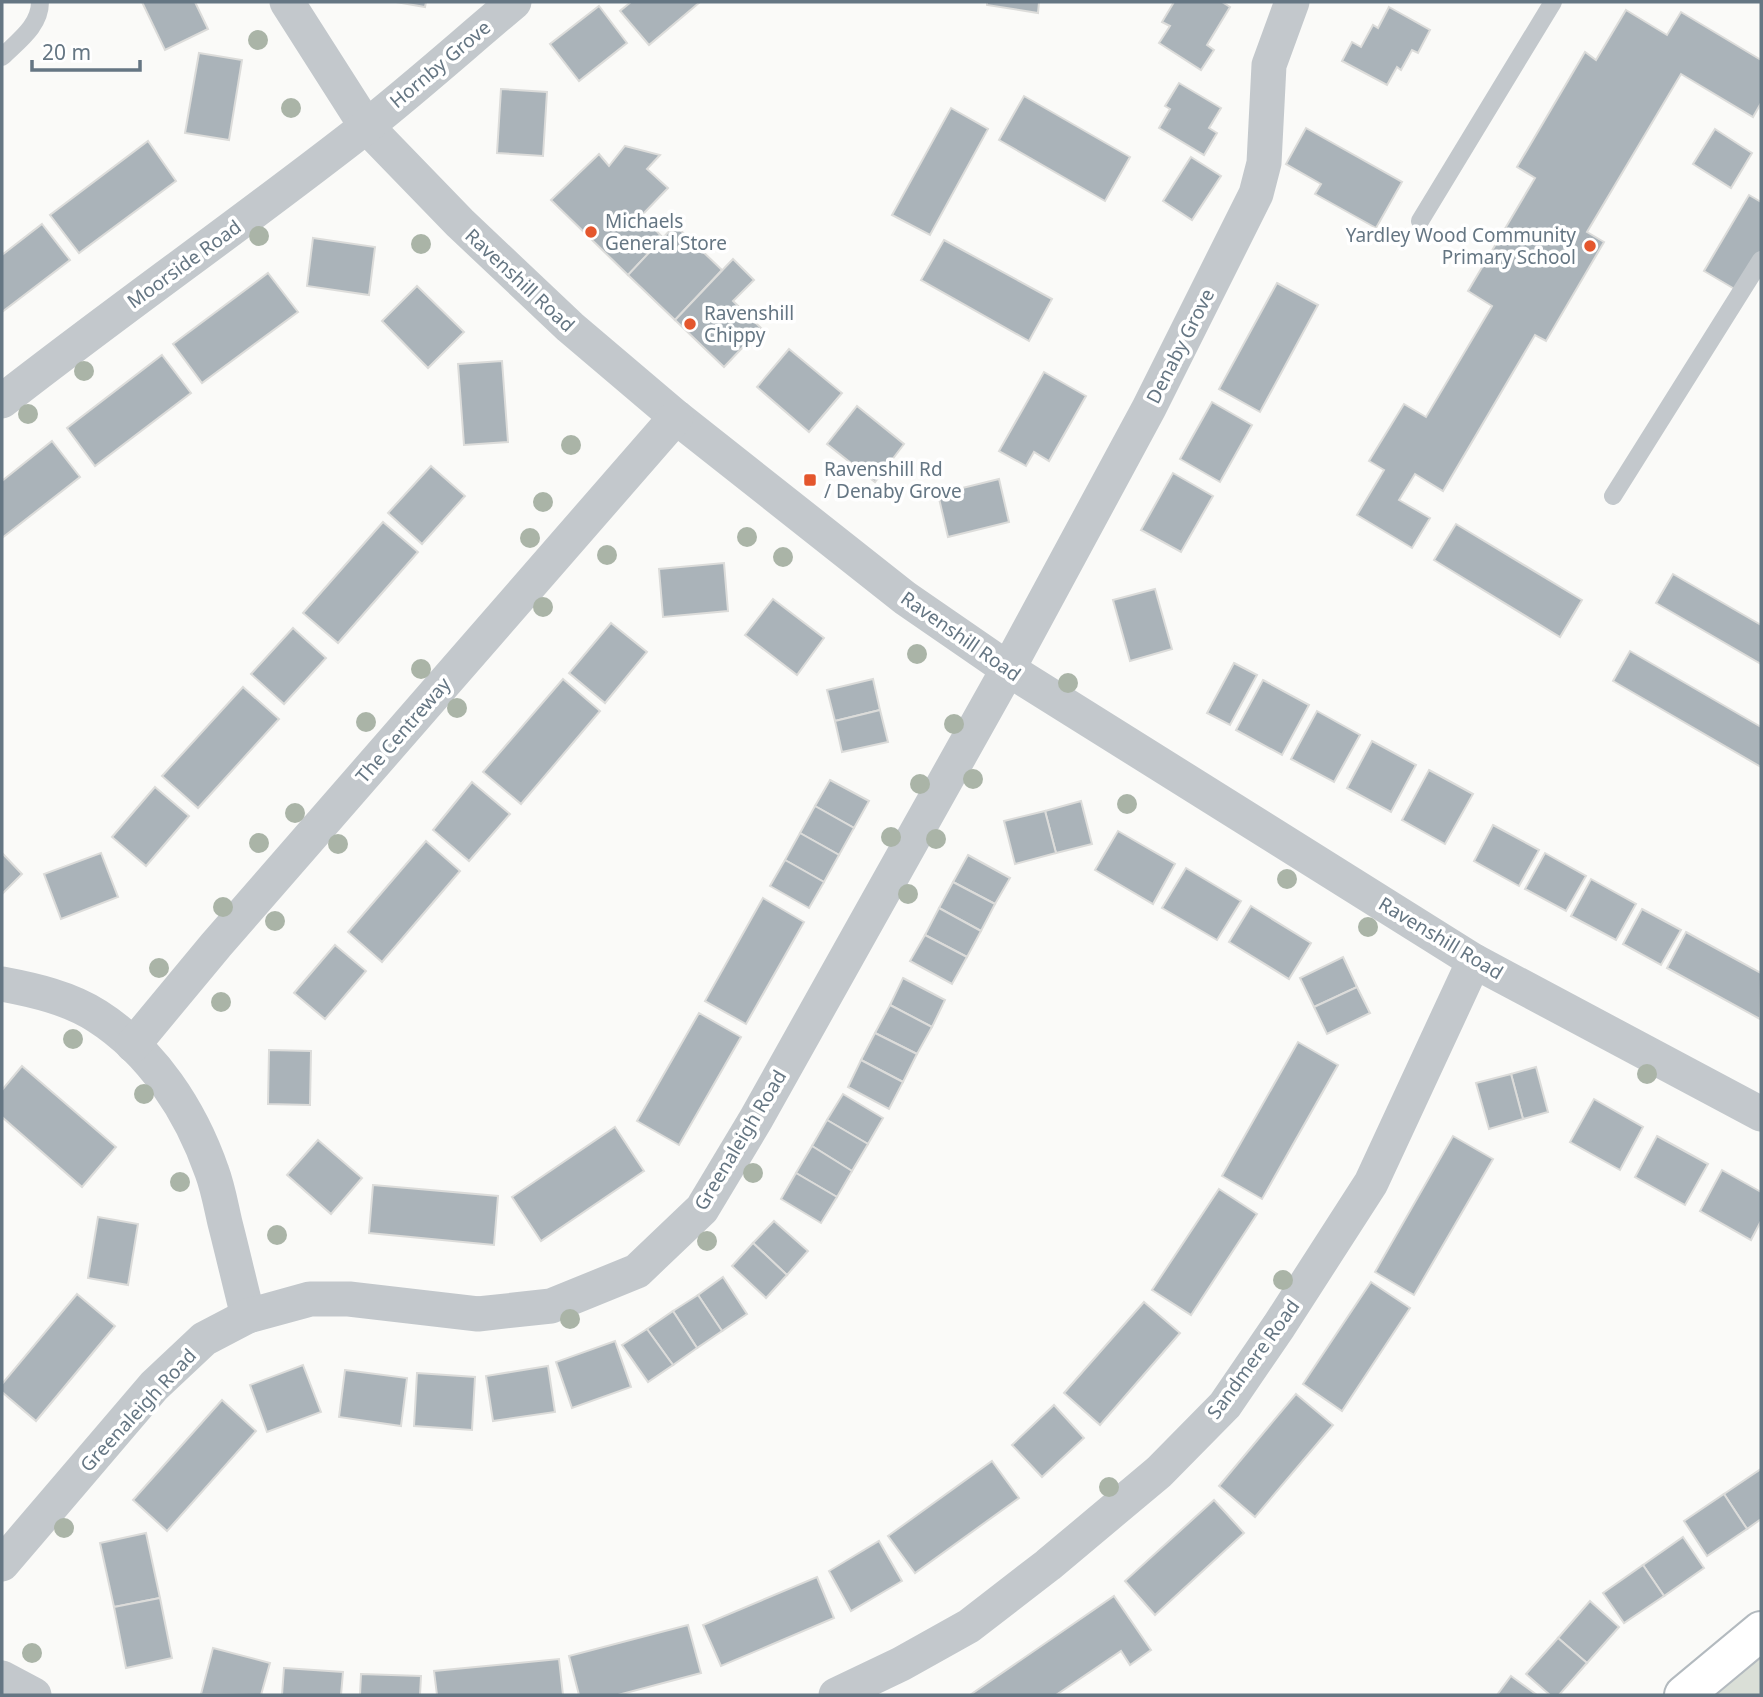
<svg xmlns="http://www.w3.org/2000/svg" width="1763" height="1697" viewBox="0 0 1763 1697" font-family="'Noto Sans',sans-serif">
	<rect width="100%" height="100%" fill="#fafaf8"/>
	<!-- green -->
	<path fill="#dadfd7" d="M1761,1651V1695H1710Z"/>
	<!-- building -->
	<g fill="#aab3b9" stroke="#dcdcda" stroke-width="2">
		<path d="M142,2H195L208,29L165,50Z"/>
		<path d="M396,2H426L425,7Z"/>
		<path d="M631,2H700L649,45L620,11Z"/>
		<path d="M987,2H1039L1038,13L987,5Z"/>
		<path d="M1174,2H1222L1230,7L1207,45L1214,50L1201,70L1159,43L1170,26L1162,22Z"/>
		<path d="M599,6L627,43L579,81L550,44Z"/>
		<path d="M1389,7L1430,30L1418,53L1412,50L1401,70L1397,67L1387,85L1342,61L1352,42L1361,47L1373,25L1378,28Z"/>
		<path d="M1626,10L1667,35L1681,12L1761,60V103L1753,117L1681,74L1587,232L1604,242L1546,341L1535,335L1443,491L1415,474L1399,500L1430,518L1412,548L1357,515L1384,470L1369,461L1404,404L1426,417L1492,306L1468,291L1535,178L1517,167L1585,52L1596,60Z"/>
		<path d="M199,53L242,60L229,140L185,133Z"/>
		<path d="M1179,83L1221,108L1209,128L1217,133L1204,155L1159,128L1170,109L1165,106Z"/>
		<path d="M501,89L547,92L543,156L497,153Z"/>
		<path d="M1024,96L1130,157L1105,201L999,140Z"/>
		<path d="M951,108L988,129L930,235L892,215Z"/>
		<path d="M1306,128L1402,182L1376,228L1315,194L1321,184L1286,164Z"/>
		<path d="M1715,129L1752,153L1731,188L1693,164Z"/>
		<path d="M148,141L176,181L79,253L50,215Z"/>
		<path d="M625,146L660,155L647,169L668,188L642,215L663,238L628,275L551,200L599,154L609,166Z"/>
		<path d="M1191,157L1221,176L1192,220L1163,201Z"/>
		<path d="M1749,195L1761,202V251L1738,291L1704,271Z"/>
		<path d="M42,224L70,260L2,312V255Z"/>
		<path d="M675,225L722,270L675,320L628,275Z"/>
		<path d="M313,238L375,247L369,295L307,286Z"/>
		<path d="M944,240L1052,299L1029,341L921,280Z"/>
		<path d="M733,259L754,280L733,301L761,328L724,367L675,320Z"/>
		<path d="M268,273L298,312L202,383L173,344Z"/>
		<path d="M1277,283L1318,305L1260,412L1219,389Z"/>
		<path d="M417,286L464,332L428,368L382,321Z"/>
		<path d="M789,349L842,393L809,432L757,387Z"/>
		<path d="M162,355L191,393L95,466L67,428Z"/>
		<path d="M502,361L508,442L464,445L458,364Z"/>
		<path d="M1044,372L1086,396L1049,461L1034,452L1026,466L999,451Z"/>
		<path d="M1212,402L1252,425L1220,482L1180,459Z"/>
		<path d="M857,406L904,444L875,482L827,444Z"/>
		<path d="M52,441L80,477L2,538V481Z"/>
		<path d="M431,466L465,496L422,544L388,513Z"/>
		<path d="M1173,473L1213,496L1181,552L1141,530Z"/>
		<path d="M999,479L1009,522L948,537L938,494Z"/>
		<path d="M383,522L418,552L338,643L303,613Z"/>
		<path d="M1456,524L1582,600L1560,637L1434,560Z"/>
		<path d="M724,563L728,611L663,617L659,569Z"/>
		<path d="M1673,574L1761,625V664L1656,603Z"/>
		<path d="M1155,589L1172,649L1130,661L1113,600Z"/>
		<path d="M773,599L824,638L797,675L745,635Z"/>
		<path d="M611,623L647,652L605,703L569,673Z"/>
		<path d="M293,628L326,658L284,704L251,674Z"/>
		<path d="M1630,651L1761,727V767L1613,681Z"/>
		<path d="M1234,663L1257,675L1230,725L1207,713Z"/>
		<path d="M563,679L600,711L521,804L483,772Z"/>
		<path d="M873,679L880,710L835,721L827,690Z"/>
		<path d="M1263,680L1309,705L1282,755L1236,730Z"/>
		<path d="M243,687L279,719L198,808L162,776Z"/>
		<path d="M880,710L888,742L842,752L835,721Z"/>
		<path d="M1317,711L1360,735L1334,782L1291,759Z"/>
		<path d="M1372,741L1416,765L1391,812L1347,788Z"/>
		<path d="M1429,770L1473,794L1445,844L1402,820Z"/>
		<path d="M830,780L869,801L854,828L815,806Z"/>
		<path d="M472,782L510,814L469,861L433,830Z"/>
		<path d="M155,787L189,816L146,866L112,837Z"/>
		<path d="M1081,801L1092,844L1056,853L1045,811Z"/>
		<path d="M815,806L854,828L839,855L800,833Z"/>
		<path d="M1045,811L1056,853L1015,864L1004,821Z"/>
		<path d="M1493,825L1539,850L1519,886L1474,861Z"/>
		<path d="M1118,831L1175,864L1153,904L1095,870Z"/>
		<path d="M800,833L839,855L824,882L785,860Z"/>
		<path d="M426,841L460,871L382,962L348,932Z"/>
		<path d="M2,853L22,874L2,894Z"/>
		<path d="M101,853L118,897L61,919L44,874Z"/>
		<path d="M1545,853L1586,876L1566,911L1525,889Z"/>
		<path d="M968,855L1010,878L995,904L953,882Z"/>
		<path d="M785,860L824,882L809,908L770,886Z"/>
		<path d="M1186,868L1241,901L1217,940L1162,908Z"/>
		<path d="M1591,879L1636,904L1616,940L1571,916Z"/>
		<path d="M953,882L995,904L981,931L939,908Z"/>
		<path d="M763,898L804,922L746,1024L705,1001Z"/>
		<path d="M1251,906L1311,943L1289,979L1229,942Z"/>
		<path d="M939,908L981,931L967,957L925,935Z"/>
		<path d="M1642,909L1681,930L1661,965L1623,944Z"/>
		<path d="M1686,932L1761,973L1760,1019L1667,968Z"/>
		<path d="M925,935L967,957L952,984L910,961Z"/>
		<path d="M335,945L366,971L325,1019L294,993Z"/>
		<path d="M1343,957L1357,987L1314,1007L1300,978Z"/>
		<path d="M903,978L945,1000L932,1027L890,1005Z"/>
		<path d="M1357,987L1370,1013L1327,1034L1314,1007Z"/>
		<path d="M890,1005L932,1027L917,1054L875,1033Z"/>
		<path d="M699,1013L741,1037L679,1145L637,1121Z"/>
		<path d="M875,1033L917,1054L903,1082L861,1060Z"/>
		<path d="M1298,1042L1338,1065L1262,1199L1222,1176Z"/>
		<path d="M269,1050L311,1051L310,1105L268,1104Z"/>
		<path d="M861,1060L903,1082L889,1109L848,1087Z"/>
		<path d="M22,1066L116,1147L82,1187L2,1117V1090Z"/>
		<path d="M1536,1067L1548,1112L1523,1119L1511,1074Z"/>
		<path d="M1511,1074L1523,1119L1489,1129L1476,1083Z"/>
		<path d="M843,1094L883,1118L868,1144L827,1120Z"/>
		<path d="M1594,1099L1643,1127L1620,1170L1570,1142Z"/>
		<path d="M827,1120L868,1144L852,1171L812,1146Z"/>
		<path d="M615,1127L644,1171L541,1241L512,1197Z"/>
		<path d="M1453,1136L1493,1159L1414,1295L1375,1272Z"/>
		<path d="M1657,1136L1708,1164L1685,1205L1635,1177Z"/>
		<path d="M318,1140L362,1178L331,1214L287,1175Z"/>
		<path d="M812,1146L852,1171L837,1197L796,1173Z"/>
		<path d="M1722,1170L1761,1192V1221L1751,1240L1700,1211Z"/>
		<path d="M796,1173L837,1197L821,1223L781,1199Z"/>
		<path d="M373,1185L498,1196L494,1245L369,1233Z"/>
		<path d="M1219,1189L1257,1214L1191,1315L1152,1290Z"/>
		<path d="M98,1217L138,1224L128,1285L88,1278Z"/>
		<path d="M774,1221L808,1251L787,1275L753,1243Z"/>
		<path d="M753,1243L787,1275L766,1298L732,1266Z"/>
		<path d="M723,1277L747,1314L722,1331L698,1295Z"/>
		<path d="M1371,1282L1410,1308L1342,1411L1303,1384Z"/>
		<path d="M77,1294L115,1326L36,1421L2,1392V1384Z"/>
		<path d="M698,1295L722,1331L697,1348L673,1311Z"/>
		<path d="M1144,1302L1180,1333L1100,1425L1064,1393Z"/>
		<path d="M673,1311L697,1348L673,1365L647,1329Z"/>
		<path d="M647,1329L673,1365L648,1382L622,1345Z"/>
		<path d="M615,1341L631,1387L572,1408L556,1362Z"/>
		<path d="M303,1365L321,1412L267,1432L250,1385Z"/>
		<path d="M548,1366L555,1412L493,1421L486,1376Z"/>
		<path d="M345,1370L407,1378L401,1426L339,1417Z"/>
		<path d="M417,1373L475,1377L472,1430L414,1426Z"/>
		<path d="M1296,1394L1333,1425L1255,1517L1219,1486Z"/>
		<path d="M222,1400L256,1431L167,1531L133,1500Z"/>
		<path d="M1054,1405L1084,1438L1042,1477L1012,1445Z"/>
		<path d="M992,1461L1019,1498L915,1573L888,1536Z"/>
		<path d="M1761,1469V1519L1747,1529L1724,1494Z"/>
		<path d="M1724,1494L1747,1529L1707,1556L1684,1521Z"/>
		<path d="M1214,1500L1244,1533L1155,1615L1125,1581Z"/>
		<path d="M146,1533L160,1598L114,1607L100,1543Z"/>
		<path d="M1683,1537L1704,1568L1664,1596L1643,1565Z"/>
		<path d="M879,1541L902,1581L851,1611L829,1571Z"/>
		<path d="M1643,1565L1664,1596L1624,1623L1603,1593Z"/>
		<path d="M817,1577L834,1618L721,1666L703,1625Z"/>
		<path d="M1114,1596L1151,1650L1130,1665L1121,1651L1056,1695H970Z"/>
		<path d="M160,1598L172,1658L126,1668L114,1607Z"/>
		<path d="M1590,1601L1619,1627L1587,1663L1558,1638Z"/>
		<path d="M688,1625L701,1673L618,1695H579L569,1656Z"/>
		<path d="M1558,1638L1587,1663L1559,1695H1550L1526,1674Z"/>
		<path d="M213,1648L270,1663L261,1695L201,1694Z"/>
		<path d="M559,1659L563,1695H437L434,1671Z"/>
		<path d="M284,1668L343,1672L341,1695H282Z"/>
		<path d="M361,1674L421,1676L420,1695H360Z"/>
		<path d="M1511,1676L1537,1695H1497Z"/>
	</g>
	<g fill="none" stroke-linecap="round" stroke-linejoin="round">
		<!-- secondary casing -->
		<g stroke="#b3babf" stroke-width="42">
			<path id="secondary" d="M1684,1695L1761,1631"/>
		</g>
		<!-- lane -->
		<g stroke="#c3c8cc" stroke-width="18">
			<path d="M2,57C18,41 40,26 40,2"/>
			<path d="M1420,221L1553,2"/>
			<path d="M1613,496L1761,260"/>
		</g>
		<!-- street -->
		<g stroke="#c3c8cc" stroke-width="35">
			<path d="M287,2L366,126L460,223L570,327L676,417L905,598L1008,669L1474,961L1761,1114"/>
			<path d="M2,401C121,308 244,222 363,129C415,88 464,44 514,2"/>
			<path d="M2,984C34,990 69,998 97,1016C152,1051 191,1111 212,1172C218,1188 221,1206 225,1223C233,1254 240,1285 248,1316"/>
			<path d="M133,1045L216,945L676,417"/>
			<path d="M2,1564L154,1386L204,1339L248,1316L310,1299H349L478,1314L551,1306L637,1271L702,1209L756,1119L1008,669L1149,408L1256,194L1264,163L1269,65L1292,2"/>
			<path d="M2,1678L34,1695"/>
			<path d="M836,1695L901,1664L969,1626L1048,1565L1159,1472L1225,1405L1279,1326L1371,1183L1474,961"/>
		</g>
		<!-- secondary -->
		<use href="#secondary" stroke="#fff" stroke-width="38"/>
	</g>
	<!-- trees -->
	<g fill="#aab4a7">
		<circle cx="258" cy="40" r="10"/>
		<circle cx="291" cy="108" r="10"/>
		<circle cx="259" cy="236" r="10"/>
		<circle cx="421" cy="244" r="10"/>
		<circle cx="84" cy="371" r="10"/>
		<circle cx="28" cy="414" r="10"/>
		<circle cx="571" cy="445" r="10"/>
		<circle cx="543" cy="502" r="10"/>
		<circle cx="747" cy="537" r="10"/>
		<circle cx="530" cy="538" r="10"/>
		<circle cx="607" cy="555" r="10"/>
		<circle cx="783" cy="557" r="10"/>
		<circle cx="543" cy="607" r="10"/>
		<circle cx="917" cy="654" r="10"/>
		<circle cx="421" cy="669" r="10"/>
		<circle cx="1068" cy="683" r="10"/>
		<circle cx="457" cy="708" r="10"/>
		<circle cx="366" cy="722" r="10"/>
		<circle cx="954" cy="724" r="10"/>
		<circle cx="973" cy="779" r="10"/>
		<circle cx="920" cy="784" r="10"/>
		<circle cx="1127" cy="804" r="10"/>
		<circle cx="295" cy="813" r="10"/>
		<circle cx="891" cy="837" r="10"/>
		<circle cx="936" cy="839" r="10"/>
		<circle cx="259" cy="843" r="10"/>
		<circle cx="338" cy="844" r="10"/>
		<circle cx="1287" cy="879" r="10"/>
		<circle cx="908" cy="894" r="10"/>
		<circle cx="223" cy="907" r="10"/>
		<circle cx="275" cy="921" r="10"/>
		<circle cx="1368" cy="927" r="10"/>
		<circle cx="159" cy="968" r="10"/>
		<circle cx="221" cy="1002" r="10"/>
		<circle cx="73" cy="1039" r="10"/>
		<circle cx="1647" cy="1074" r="10"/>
		<circle cx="144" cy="1094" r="10"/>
		<circle cx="753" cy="1173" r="10"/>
		<circle cx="180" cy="1182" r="10"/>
		<circle cx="277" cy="1235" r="10"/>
		<circle cx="707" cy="1241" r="10"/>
		<circle cx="1283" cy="1280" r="10"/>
		<circle cx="570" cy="1319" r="10"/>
		<circle cx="1109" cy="1487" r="10"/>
		<circle cx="64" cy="1528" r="10"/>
		<circle cx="32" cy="1653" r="10"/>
	</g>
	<!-- markers -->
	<g fill="#e4572e" stroke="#fff" stroke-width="2.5">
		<circle cx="591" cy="232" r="7"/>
		<circle cx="1590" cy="246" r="7"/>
		<circle cx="690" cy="324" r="7"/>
		<rect x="803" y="473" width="14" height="14" rx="3.5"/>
	</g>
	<g text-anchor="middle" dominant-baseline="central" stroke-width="7" stroke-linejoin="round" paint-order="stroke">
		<!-- street labels -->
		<g font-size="19" fill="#657683" stroke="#fff">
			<text transform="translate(440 64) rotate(-40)">Hornby Grove</text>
			<text transform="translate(184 264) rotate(-36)">Moorside Road</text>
			<text transform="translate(520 280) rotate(43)">Ravenshill Road</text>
			<text transform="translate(1180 346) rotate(-63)">Denaby Grove</text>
			<text transform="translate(961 636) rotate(35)">Ravenshill Road</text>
			<text transform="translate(403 730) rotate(-49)">The Centreway</text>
			<text transform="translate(1441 938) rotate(31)">Ravenshill Road</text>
			<text transform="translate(740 1140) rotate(-59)">Greenaleigh Road</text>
			<text transform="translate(1253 1359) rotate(-54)">Sandmere Road</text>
			<text transform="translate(138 1410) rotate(-47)">Greenaleigh Road</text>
		</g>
		<!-- poi labels -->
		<g font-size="19" fill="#657683" stroke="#fff" text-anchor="start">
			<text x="605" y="221">Michaels<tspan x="605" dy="22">General Store</tspan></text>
			<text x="1576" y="235" text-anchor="end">Yardley Wood Community<tspan x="1576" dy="22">Primary School</tspan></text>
			<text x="704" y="313">Ravenshill<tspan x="704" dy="22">Chippy</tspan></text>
			<text x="824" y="469">Ravenshill Rd<tspan x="824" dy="22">/ Denaby Grove</tspan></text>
		</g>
	</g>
	<!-- border -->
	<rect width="1763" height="1697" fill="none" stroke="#657683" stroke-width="7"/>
	<!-- scale -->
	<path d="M32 60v10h108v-10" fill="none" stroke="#657683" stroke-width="3.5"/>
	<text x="42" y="60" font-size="21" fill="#657683" stroke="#ffffff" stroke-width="5" paint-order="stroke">20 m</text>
</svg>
